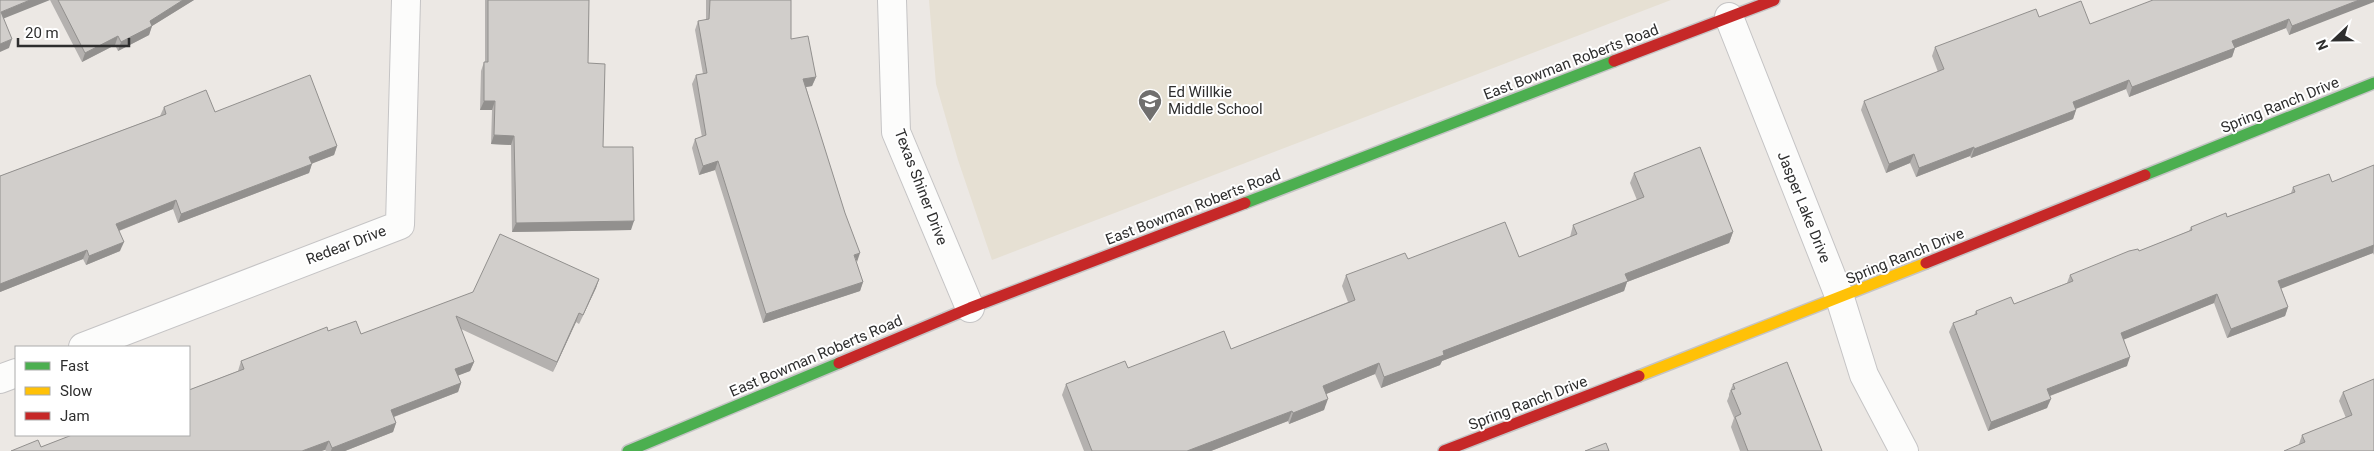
<svg xmlns="http://www.w3.org/2000/svg" width="2374" height="451" viewBox="0 0 2374 451" font-family="Roboto,sans-serif">
	<rect width="100%" height="100%" fill="#ece8e4"/>
	<!-- education -->
	<path fill="#e6e0d3" d="M929,0H1671L992,260L958,160L936,84Z"/>
	<g fill="none" stroke-linecap="round" stroke-linejoin="round">
		<!-- street casing -->
		<g stroke="#c5c4c5" stroke-width="30">
			<g id="street">
				<path d="M892,0L896,132L970,308"/>
				<path d="M1729,17L1840,298L1864,375L1904,451"/>
				<path d="M83,347L400,225L406,0"/>
				<path d="M0,379L16,373"/>
			</g>
		</g>
		<!-- fast casing -->
		<g stroke="#c5c4c5" stroke-width="14">
			<g id="fast">
				<path d="M2145,175L2374,83"/>
				<path d="M1245,203L1614,61"/>
				<path d="M628,451L839,363"/>
			</g>
		</g>
		<!-- slow casing -->
		<g stroke="#c5c4c5" stroke-width="14">
			<path id="slow" d="M1639,376L1926,263"/>
		</g>
		<!-- jam casing -->
		<g stroke="#c5c4c5" stroke-width="14">
			<g id="jam">
				<path d="M1614,61L1774,0"/>
				<path d="M1926,263L2145,175"/>
				<path d="M839,363L970,308L1245,203"/>
				<path d="M1444,451L1639,376"/>
			</g>
		</g>
		<!-- street -->
		<use href="#street" stroke="#fcfcfb" stroke-width="28"/>
		<!-- fast -->
		<use href="#fast" stroke="#4caf50" stroke-width="11"/>
		<!-- slow -->
		<use href="#slow" stroke="#ffc107" stroke-width="11"/>
		<!-- jam -->
		<use href="#jam" stroke="#c62828" stroke-width="11"/>
	</g>
	<!-- wall -->
	<g fill="#b4b1af">
		<path d="M50,0H194L152,26L149,35L118,51L115,45L82,62Z"/>
		<path d="M485,0H589L588,63L603,147L631,230L512,232L511,145L491,144L492,110H480L481,71L484,62H485Z"/>
		<path d="M706,0H791V39L816,77L812,86L806,87L856,262L863,282L860,291L763,323L715,170L699,175L692,148L695,139L702,137L692,84L696,75L703,74L695,30L698,21L706,20Z"/>
		<path d="M2374,0L2289,35L2286,28L2235,48L2232,57L2129,97L2126,89L2076,109V110L2073,119L1971,158L1970,156L1916,177L1910,163L1886,173L1861,110L1864,101L1938,72L1932,56L1935,47L2039,17L2090,24Z"/>
		<path d="M164,107L215,112L337,146L334,155L312,163L309,173L178,223L173,209L119,231L120,251L86,265L83,259L0,292V176L160,116Z"/>
		<path d="M2374,165V255L2373,253L2281,288L2288,307L2285,316L2227,338L2214,303L2124,339L2127,366L2050,396L2047,408L1988,431L1949,332L1953,323L1974,315L1976,311L2014,304L2067,283L2070,275L2139,251L2189,231L2191,227L2227,217L2291,193L2293,187L2332,182Z"/>
		<path d="M1634,173L1733,232L1729,243L1627,282L1624,291L1442,361L1440,365L1381,388L1375,374L1326,394L1324,410L1289,424L1288,421L1211,451H1084L1062,395L1066,384L1128,368L1231,349L1348,302L1342,286L1346,275L1408,259L1519,257L1570,237L1573,225L1637,200L1630,183Z"/>
		<path d="M599,279L596,288L579,324L576,322L553,372L461,329L474,362L470,371L458,375L461,383L458,392L394,417L396,423L393,432L345,451H326L325,450L41,447L238,371L241,361L328,331L361,334Z"/>
		<path d="M1733,384L1822,451H1740L1731,427L1734,418L1727,401L1729,396V394Z"/>
		<path d="M2343,392L2374,451L2299,445V444L2302,435L2346,418L2339,401Z"/>
	</g>
	<!-- shaded-wall -->
	<g fill="#92908e">
		<path d="M30,0H50L0,20L1,12Z"/>
		<path d="M183,0H194L152,26L149,35L118,51L121,42L150,21Z"/>
		<path d="M2359,0H2374V2L2289,35L2292,26Z"/>
		<path d="M2289,19L2286,28L2235,48L2232,57L2129,97L2132,87L2232,41Z"/>
		<path d="M118,36L115,45L82,62L85,53Z"/>
		<path d="M12,39L9,48L0,52V44Z"/>
		<path d="M816,77L812,86L800,88L803,79Z"/>
		<path d="M2129,80L2126,89L2070,111L2073,102Z"/>
		<path d="M484,101H495L492,110H480Z"/>
		<path d="M2076,110L2073,119L1971,158L1974,149Z"/>
		<path d="M494,135L514,136L511,145L491,144Z"/>
		<path d="M337,146L334,155L306,166L309,157Z"/>
		<path d="M1974,147L1970,156L1916,177L1919,168Z"/>
		<path d="M1914,154L1910,163L1886,173L1889,164Z"/>
		<path d="M718,161L715,170L699,175L703,166Z"/>
		<path d="M312,164L309,173L178,223L181,214Z"/>
		<path d="M176,200L173,209L113,233L116,224Z"/>
		<path d="M634,221L631,230L512,232L516,223Z"/>
		<path d="M1733,232L1729,243L1627,282L1624,291L1442,361L1440,365L1381,388L1384,377L1443,351L1625,274Z"/>
		<path d="M124,242L120,251L86,265L89,256Z"/>
		<path d="M2374,245L2373,253L2275,291L2278,281Z"/>
		<path d="M87,250L83,259L0,292V284Z"/>
		<path d="M860,253L857,262L854,255Z"/>
		<path d="M599,279L596,288L579,324Z"/>
		<path d="M863,282L860,291L763,323L766,314Z"/>
		<path d="M2217,294L2214,303L2118,342L2121,333Z"/>
		<path d="M2288,307L2285,316L2227,338L2231,329Z"/>
		<path d="M579,313L576,322L553,372L557,362Z"/>
		<path d="M2130,357L2127,366L2044,398L2047,389Z"/>
		<path d="M474,362L470,371L452,378L455,369Z"/>
		<path d="M1379,363L1375,374L1319,397L1323,386Z"/>
		<path d="M461,383L458,392L388,419L391,410Z"/>
		<path d="M1328,399L1324,410L1289,424L1293,413Z"/>
		<path d="M2051,399L2047,408L1988,431L1991,422Z"/>
		<path d="M1292,411L1288,421L1211,451H1187Z"/>
		<path d="M396,423L393,432L345,451H331L332,448Z"/>
		<path d="M329,441L325,450L322,451H302Z"/>
	</g>
	<!-- building -->
	<g fill="#d1cecb" stroke="#92908e">
		<path d="M0,0H30L1,12L12,39L0,44Z"/>
		<path d="M58,0H183L150,21L152,26L121,42L118,36L85,53Z"/>
		<path d="M488,0H589L588,63L605,64L603,147H633L634,221L516,223L514,136L494,135L495,101H484V62H488Z"/>
		<path d="M710,0H791V39L808,36L816,77L803,79L845,213L860,253L854,255L863,282L766,314L718,161L703,166L695,139L706,135L696,75L707,73L698,21L709,19Z"/>
		<path d="M2153,0H2359L2292,26L2289,19L2232,41L2235,48L2132,87L2129,80L2073,102L2076,110L1974,149V147L1919,168L1914,154L1889,164L1864,101L1944,69L1935,47L2036,9L2039,17L2081,1L2090,24Z"/>
		<path d="M310,75L337,146L309,157L312,164L181,214L176,200L116,224L124,242L89,256L87,250L0,284V176L166,114L164,107L206,90L215,112Z"/>
		<path d="M1700,147L1733,232L1625,274L1628,281L1443,351L1444,355L1384,377L1379,363L1323,386L1328,399L1293,413L1292,411L1187,451H1092L1066,384L1125,361L1128,368L1224,331L1231,349L1355,300L1346,275L1405,253L1408,259L1505,222L1519,257L1577,234L1573,225L1644,197L1634,173Z"/>
		<path d="M2374,165V245L2278,281L2288,307L2231,329L2217,294L2121,333L2130,357L2047,389L2051,399L1991,422L1953,323L1977,314L1976,311L2011,297L2014,304L2073,281L2070,275L2129,251L2138,249L2139,251L2192,230L2191,227L2226,213L2227,217L2295,192L2293,187L2329,174L2332,182Z"/>
		<path d="M500,234L599,279L583,315L579,313L557,362L456,316L474,362L455,369L461,383L391,410L396,423L332,448L329,441L302,451H11L38,440L41,447L72,435H189V390L244,369L241,361L327,327L328,331L356,321L361,334L473,292Z"/>
		<path d="M1787,362L1822,451H1748L1735,417L1741,414L1731,390L1735,389L1733,384Z"/>
		<path d="M2374,379V451H2284L2305,442L2302,435L2352,415L2343,392Z"/>
		<path d="M1606,443L1609,451H1585Z"/>
	</g>
	<!-- icons -->
	<defs>
		<g id="school-pin" transform="scale(1.25)"><path d="M0 17L-7.5 6A9.5 9.5 0 1 1 7.5 6Z" fill="#706f6e" stroke="#fff"/><path d="M0-5L7-2L0 1L-7-2ZM-4 1L0 2.5L4 1V4Q0 6-4 4Z" fill="#fff"/></g>
	</defs>
	<g fill-rule="evenodd">
		<use href="#school-pin" x="1150" y="101"/>
	</g>
	<g text-anchor="middle" dominant-baseline="central" stroke-width="4" stroke-linejoin="round" paint-order="stroke">
		<!-- street labels -->
		<g font-size="15" fill="#2e2e2e" stroke="#fff">
			<text transform="translate(1571 62) rotate(-21)">East Bowman Roberts Road</text>
			<text transform="translate(2280 105) rotate(-22)">Spring Ranch Drive</text>
			<text transform="translate(921 187) rotate(69)">Texas Shiner Drive</text>
			<text transform="translate(1193 207) rotate(-21)">East Bowman Roberts Road</text>
			<text transform="translate(1804 207) rotate(68)">Jasper Lake Drive</text>
			<text transform="translate(346 245) rotate(-21)">Redear Drive</text>
			<text transform="translate(1905 256) rotate(-22)">Spring Ranch Drive</text>
			<text transform="translate(816 356) rotate(-23)">East Bowman Roberts Road</text>
			<text transform="translate(1528 403) rotate(-21)">Spring Ranch Drive</text>
		</g>
		<!-- poi labels -->
		<g font-size="15" fill="#2e2e2e" stroke="#fff" text-anchor="start">
			<text x="1168" y="92">Ed Willkie<tspan x="1168" dy="17">Middle School</tspan></text>
		</g>
	</g>
	<!-- legend -->
	<rect x="15" y="346" width="175" height="90" fill="#ffffff" stroke="#ababab"/>
	<rect x="25" y="362" width="25" height="8" fill="#4caf50" stroke="#ababab"/>
	<text x="60" y="371" font-size="15" fill="#2e2e2e">Fast</text>
	<rect x="25" y="387" width="25" height="8" fill="#ffc107" stroke="#ababab"/>
	<text x="60" y="396" font-size="15" fill="#2e2e2e">Slow</text>
	<rect x="25" y="412" width="25" height="8" fill="#c62828" stroke="#ababab"/>
	<text x="60" y="421" font-size="15" fill="#2e2e2e">Jam</text>
	<!-- north arrow -->
	<g transform="translate(2334 40) rotate(248)" stroke="#ffffff" stroke-width="4" paint-order="stroke">
	<path d="M0-4L9 19L0 12L-9 19Z" fill="#2e2e2e"/>
	<text y="-8" font-size="14" font-weight="bold" text-anchor="middle" fill="#2e2e2e">N</text>
	</g>
	<!-- scale -->
	<path d="M18 38v8h111v-8" fill="none" stroke="#2e2e2e" stroke-width="2.5"/>
	<text x="25" y="38" font-size="15" fill="#2e2e2e" stroke="#ffffff" stroke-width="4" paint-order="stroke">20 m</text>
</svg>
